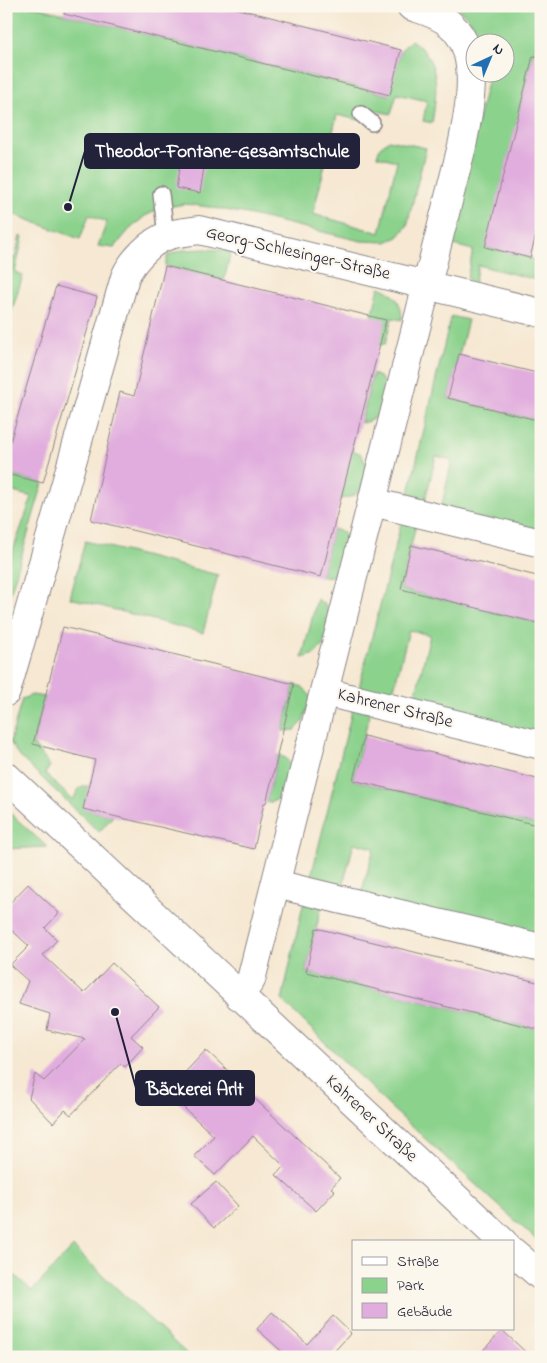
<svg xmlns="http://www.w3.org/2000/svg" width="547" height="1363" viewBox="0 0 547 1363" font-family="'Indie Flower',sans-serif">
	<rect width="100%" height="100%" fill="#fbf7ec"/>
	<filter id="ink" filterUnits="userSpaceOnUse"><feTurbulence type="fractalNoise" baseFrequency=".02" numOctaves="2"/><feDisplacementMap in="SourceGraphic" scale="10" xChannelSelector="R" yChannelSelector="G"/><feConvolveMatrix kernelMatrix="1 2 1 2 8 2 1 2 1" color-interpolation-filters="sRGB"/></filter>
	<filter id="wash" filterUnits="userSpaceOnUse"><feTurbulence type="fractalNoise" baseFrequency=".0096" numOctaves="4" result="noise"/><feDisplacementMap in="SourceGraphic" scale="20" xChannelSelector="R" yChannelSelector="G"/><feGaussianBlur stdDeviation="1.12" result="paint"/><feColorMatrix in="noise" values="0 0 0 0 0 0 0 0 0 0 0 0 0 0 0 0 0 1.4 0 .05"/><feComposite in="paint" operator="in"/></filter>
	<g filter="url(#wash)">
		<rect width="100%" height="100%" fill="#f6e8d2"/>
		<!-- green -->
		<g fill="#8bd28c" stroke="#567a64">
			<path d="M6,6H32L389,95L401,50L411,40C442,60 437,92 432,123L423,121L427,101L397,94L391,114L363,108L359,120L337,115L313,214L380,233L397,161L377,156L380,147L389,140L426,148L407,226L398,237L386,242L361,241L247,214L209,207L185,204L162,208L145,216L129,230L114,248L98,246L107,222L89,215L80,239L15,215L6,214Z"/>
			<path d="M453,6H541V24L486,247L541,261V281L478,265L474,284L467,278L473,250L449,244L487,82L488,73L504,72V42H485C476,28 468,14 453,6Z"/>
			<path d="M20,236L23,237L15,272L23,275L6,330V256L15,258Z"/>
			<path d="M207,249L231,251L224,281L165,266L168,255L183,250Z"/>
			<path d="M379,287C395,292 402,303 402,320L392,318L385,344L379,345L372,317Z"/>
			<path d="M451,316L468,320L448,398L541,421V533L441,509L452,460L436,456L424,505L407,501Z"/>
			<path d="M373,374L381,378L386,388C381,407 383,419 361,423Z"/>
			<path d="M352,450L361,454L367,466C361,486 364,496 340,499Z"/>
			<path d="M6,474L43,483L6,608V570L32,497L6,490Z"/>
			<path d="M403,516L417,520L401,589L541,624V737L413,705L430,635L409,630L391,700L360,688V683Z"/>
			<path d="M333,529L343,532L347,542L340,571L332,576L321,577Z"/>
			<path d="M85,541L218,575L203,633L70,598Z"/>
			<path d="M317,599L325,605L330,617C324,639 327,653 302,658Z"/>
			<path d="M294,684L303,687L311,697L303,722L295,730L283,731Z"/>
			<path d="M32,695L45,697L33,744L50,766L45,774L73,800L78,790L82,786H89L84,809L113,816L99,832L18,755L10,742L22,699Z"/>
			<path d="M353,707L370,712L353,780L541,826V944L360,898L374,848L354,843L341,893L309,885Z"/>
			<path d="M278,755L286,758L292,768C287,788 289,799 266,803Z"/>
			<path d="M9,812L47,847L6,849V823Z"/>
			<path d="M305,896L323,900L306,972L541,1030V1244L387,1104L282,1000Z"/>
			<path d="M73,1247L190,1357H6V1267L32,1291Z"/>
		</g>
		<g id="blocks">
			<!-- building -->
			<g fill="#e1adde">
				<path d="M65,6H227L401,50L390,95L64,14Z"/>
				<path d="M533,56L541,57V215L530,258L485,247Z"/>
				<path d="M180,163L204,167L200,193L176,188Z"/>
				<path d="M165,266L386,320L321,577L91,520L120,392L134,396Z"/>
				<path d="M56,286L97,297L43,483L6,474V456Z"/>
				<path d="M459,354L541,374V421L448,398Z"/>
				<path d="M411,545L541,577V624L401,589Z"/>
				<path d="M63,627L294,684L277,755H278L266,803H264L254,849L83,809L95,760L33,744Z"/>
				<path d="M364,736L541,780V826L353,780Z"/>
				<path d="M28,884L59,913L45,928L57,940L43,955L84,993L112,963L159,1007L131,1036L143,1047L125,1067L121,1063L71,1115L65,1110L53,1123L29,1098L35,1074L44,1081L85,1039L47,1030L50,1014L19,1004L28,981L10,965L29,946L6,925V907Z"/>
				<path d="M316,928L541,983V1030L306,972Z"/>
				<path d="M206,1050L242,1084L240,1085L340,1178L331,1188L335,1191L316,1211L276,1175L284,1166L253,1136L215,1175L194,1156L214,1136L170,1095L180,1085L176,1082Z"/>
				<path d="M216,1182L238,1206L214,1228L191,1204Z"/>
				<path d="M272,1312L307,1344L333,1316L351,1333L329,1357H288L257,1329Z"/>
				<path d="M502,1330L531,1357H477Z"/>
			</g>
		</g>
	</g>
	<g filter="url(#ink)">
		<use href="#blocks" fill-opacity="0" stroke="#8c8586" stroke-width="1"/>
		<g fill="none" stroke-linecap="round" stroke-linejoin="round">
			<!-- lane casing -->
			<g stroke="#8c8586" stroke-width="18">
				<g id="lane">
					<path d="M361,114L372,123"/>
					<path d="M161,194L166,236"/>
				</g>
			</g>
			<!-- street casing -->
			<g stroke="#8c8586" stroke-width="30">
				<g id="street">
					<path d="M372,502L541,543"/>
					<path d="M6,692L125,277C132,261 151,241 167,236C177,232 189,232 199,230L541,313"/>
					<path d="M325,692L541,745"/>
					<path d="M6,776L503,1242"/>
					<path d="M276,884L541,948"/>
					<path d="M239,996L251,980L462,146C469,111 482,54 452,26C441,15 425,11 411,6"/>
					<path d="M513,1252L541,1276"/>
				</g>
			</g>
			<!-- lane -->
			<use href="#lane" stroke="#fff" stroke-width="15"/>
			<!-- street -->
			<use href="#street" stroke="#fff" stroke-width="28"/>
		</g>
	</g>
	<g text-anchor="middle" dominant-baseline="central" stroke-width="4.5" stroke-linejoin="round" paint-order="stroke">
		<!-- street labels -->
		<g font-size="18" fill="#22223b" stroke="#fbf7ec">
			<text transform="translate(298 254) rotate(13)">Georg-Schlesinger-Straße</text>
			<text transform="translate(395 709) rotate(14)">Kahrener Straße</text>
			<text transform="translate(371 1119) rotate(43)">Kahrener Straße</text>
		</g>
	</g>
	<!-- callouts -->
	<path fill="none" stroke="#22223b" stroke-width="2" d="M68 207L85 151M115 1012L136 1088"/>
	<g fill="#22223b" stroke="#fbf7ec" stroke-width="2">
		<circle cx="68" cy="207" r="5"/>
		<circle cx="115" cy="1012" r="5"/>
	</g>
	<g fill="#22223b" stroke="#22223b" stroke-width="2">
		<rect x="85" y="134" width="274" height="34" rx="5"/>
		<rect x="136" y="1071" width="118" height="34" rx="5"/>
	</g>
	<g font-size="19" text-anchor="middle" font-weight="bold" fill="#fff">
		<text x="222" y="157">Theodor-Fontane-Gesamtschule</text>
		<text x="195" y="1095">Bäckerei Arlt</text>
	</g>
	<!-- margin -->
	<rect width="547" height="1363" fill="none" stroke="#fbf7ec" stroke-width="25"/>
	<!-- legend -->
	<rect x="352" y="1240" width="162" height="90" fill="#fbf7ec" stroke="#a4a2a5"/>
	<rect x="362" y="1257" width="25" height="8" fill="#ffffff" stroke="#a4a2a5"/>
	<text x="397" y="1266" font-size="15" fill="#22223b">Straße</text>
	<rect x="362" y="1278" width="25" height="15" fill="#8bd28c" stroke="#a4a2a5"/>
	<text x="397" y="1290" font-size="15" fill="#22223b">Park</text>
	<rect x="362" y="1303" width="25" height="15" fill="#e1adde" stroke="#a4a2a5"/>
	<text x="397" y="1316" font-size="15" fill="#22223b">Gebäude</text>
	<!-- north arrow -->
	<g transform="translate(490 58) rotate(44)"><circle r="24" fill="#fbf7ec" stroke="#a4a2a5"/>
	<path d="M0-4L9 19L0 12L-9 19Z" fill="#1f6fb2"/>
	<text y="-8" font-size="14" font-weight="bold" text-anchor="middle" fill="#22223b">N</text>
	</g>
</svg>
